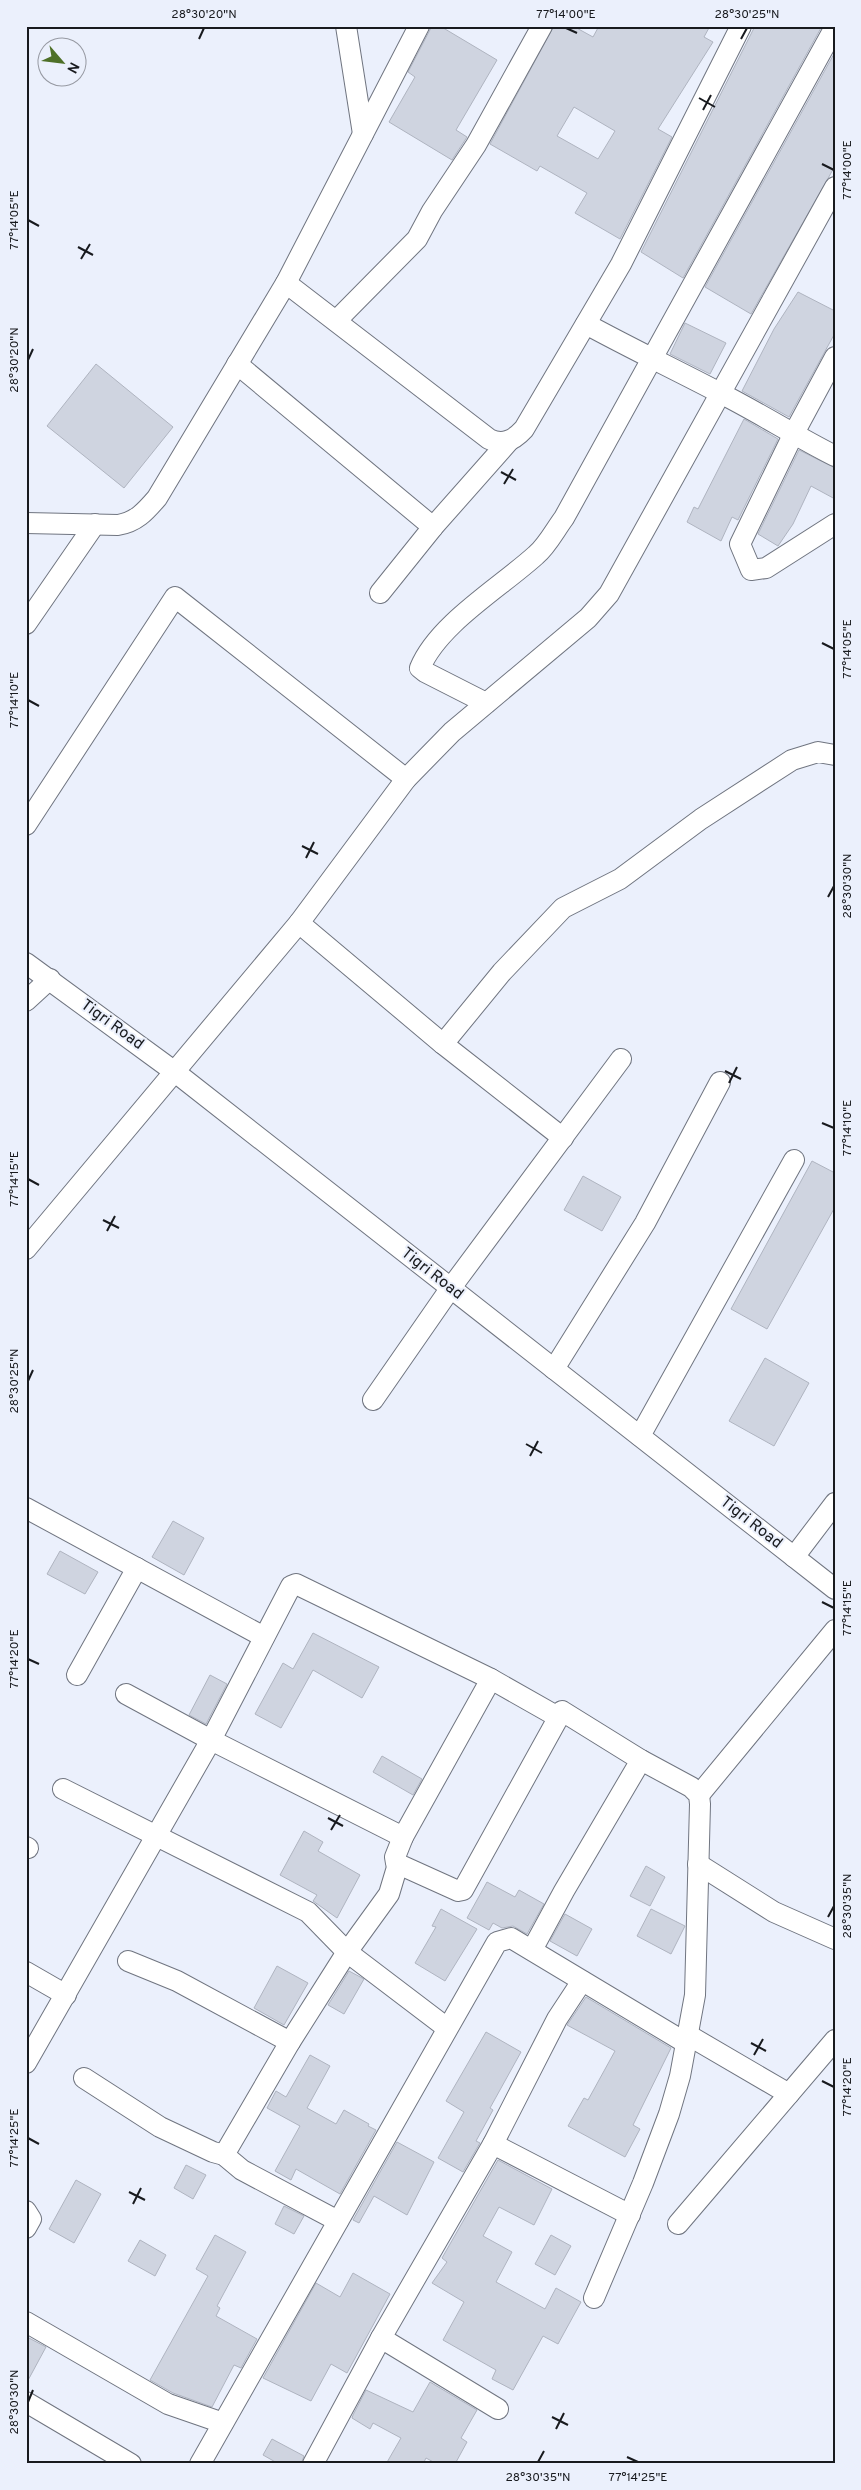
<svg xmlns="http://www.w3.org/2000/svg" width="861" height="2490" viewBox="0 0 861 2490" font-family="Overpass,sans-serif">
	<rect width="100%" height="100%" fill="#ebf0fc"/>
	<!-- building -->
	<g fill="#cfd4e0" stroke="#afb4c0" fill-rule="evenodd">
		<path d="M432,26H440L497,60L456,130L467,137L452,160L389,122L415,77L408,72Z"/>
		<path d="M554,26H573L593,37L599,26H710L704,37L713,42L658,129L672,137L620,239L575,213L587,193L540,166L537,171L490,144ZM574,107L615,131L598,159L557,136Z"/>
		<path d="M755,26H822L683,278L641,252Z"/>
		<path d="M835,52V166L751,314L705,287Z"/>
		<path d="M798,292L835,311V333L789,417L742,391L774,329Z"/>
		<path d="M685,323L726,343L710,374L670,354Z"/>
		<path d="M96,364L173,427L124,488L47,426Z"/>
		<path d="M744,419L778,439L738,520L732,517L721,541L687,522L694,507L698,509Z"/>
		<path d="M799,450L835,468V499L811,486L793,524L778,546L758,534Z"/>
		<path d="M812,1161L835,1173V1207L767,1329L731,1309Z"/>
		<path d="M583,1176L621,1197L602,1231L564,1210Z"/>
		<path d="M765,1358L809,1383L774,1446L729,1421Z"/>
		<path d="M173,1521L204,1538L184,1575L152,1557Z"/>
		<path d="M60,1551L98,1572L85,1594L47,1574Z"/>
		<path d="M313,1633L379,1667L362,1698L313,1670L281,1728L255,1714L283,1663L293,1669Z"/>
		<path d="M210,1675L227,1684L206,1724L189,1715Z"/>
		<path d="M382,1756L422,1779L413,1795L373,1772Z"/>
		<path d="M304,1831L323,1842L318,1851L360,1875L337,1918L313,1901L317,1895L280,1875Z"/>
		<path d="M646,1866L665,1877L650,1906L630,1896Z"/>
		<path d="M487,1882L515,1897L519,1890L544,1904L527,1934L513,1926L502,1928L493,1923L489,1930L467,1918Z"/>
		<path d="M441,1909L477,1929L445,1981L415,1963L436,1927L432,1926Z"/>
		<path d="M651,1909L685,1926L671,1954L637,1936Z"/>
		<path d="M565,1914L592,1929L577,1956L550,1941Z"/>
		<path d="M277,1966L308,1983L284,2025L254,2008Z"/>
		<path d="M349,1971L364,1979L344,2014L328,2005Z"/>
		<path d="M586,1997L671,2048L633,2125L640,2129L625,2157L568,2126L584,2098L588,2100L615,2051L567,2025Z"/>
		<path d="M486,2032L521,2052L490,2108L493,2110L476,2141L480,2143L463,2172L438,2158L464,2112L446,2101Z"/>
		<path d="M310,2055L330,2066L307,2108L336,2124L344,2110L369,2124L368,2126L376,2130L340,2194L296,2169L291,2180L275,2171L300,2126L267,2108L276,2091L286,2097Z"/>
		<path d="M397,2142L434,2162L407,2215L374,2196L359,2223L353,2220Z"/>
		<path d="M498,2160L552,2189L534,2225L499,2207L483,2236L512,2252L496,2282L545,2309L556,2288L581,2302L558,2344L543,2336L513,2390L492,2379L496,2370L443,2340L464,2302L432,2283L447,2262L442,2258Z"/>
		<path d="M186,2165L206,2175L193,2199L174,2188Z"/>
		<path d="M76,2180L101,2194L74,2243L49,2229Z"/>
		<path d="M284,2206L304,2216L294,2234L275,2224Z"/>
		<path d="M215,2235L246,2252L217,2306L220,2308L216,2316L257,2339L241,2368L234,2365L212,2407L173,2393L150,2380L208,2276L196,2269Z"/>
		<path d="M551,2235L571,2246L555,2275L535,2264Z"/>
		<path d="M140,2240L166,2255L155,2276L128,2261Z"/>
		<path d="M353,2273L390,2294L347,2373L331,2364L311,2401L263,2378L316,2283L340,2297Z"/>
		<path d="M29,2338L46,2347L26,2384V2343Z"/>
		<path d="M430,2382L477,2410L461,2438L467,2442L455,2464H437L426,2458L423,2464H386L401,2438L373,2423L370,2429L352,2418L353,2415L366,2390L413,2412Z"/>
		<path d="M272,2439L304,2456L301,2464H279L263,2455Z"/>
	</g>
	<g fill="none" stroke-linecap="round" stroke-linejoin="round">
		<!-- minor casing -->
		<g stroke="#707580" stroke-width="22">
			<g id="minor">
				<path d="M346,26L363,134"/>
				<path d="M286,283L489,439C503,446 514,440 524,429L621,264L741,26"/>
				<path d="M336,321L417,239L432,211L476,145L542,26"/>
				<path d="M586,324C630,348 674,369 718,392C758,412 795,436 835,456"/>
				<path d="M835,357L793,435L740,544L751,570L766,568L835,524"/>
				<path d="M237,364L433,527"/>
				<path d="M26,523L118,525C136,522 145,512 157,498L286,283L419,26"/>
				<path d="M380,593L433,527L509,441"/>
				<path d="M26,624L95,524"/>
				<path d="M486,703L425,672L420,668C438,624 501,587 536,555C547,546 555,530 564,518L835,27"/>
				<path d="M26,825L175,597L406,779"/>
				<path d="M299,923L443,1044L563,1138"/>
				<path d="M26,963L175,1072L835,1589"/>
				<path d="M26,1001L50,979"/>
				<path d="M443,1044L502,972L563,908L620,879L701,819L792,760L818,752L835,755"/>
				<path d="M26,1249L299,923L406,779L452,732L588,618L609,594L835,187"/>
				<path d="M554,1369L645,1223L720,1082"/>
				<path d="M373,1400L450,1289L621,1059"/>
				<path d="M640,1436L794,1160"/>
				<path d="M26,1508L264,1637"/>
				<path d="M794,1557L835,1503"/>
				<path d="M77,1675L137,1568"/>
				<path d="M491,1679L403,1837L395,1857L396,1863L458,1891L463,1890L562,1711L641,1760L691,1787L699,1795L700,1804L695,1995L680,2076L669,2114L643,2183L594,2298"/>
				<path d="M126,1694L211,1740L403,1837"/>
				<path d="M63,1789L308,1912L347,1952L447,2028"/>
				<path d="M699,1795L835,1630"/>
				<path d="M26,1847L28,1848"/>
				<path d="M698,1864L774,1912L835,1939"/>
				<path d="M532,1950L564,1891L641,1760"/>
				<path d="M128,1961L177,1981L290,2042"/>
				<path d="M26,1972L66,1995"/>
				<path d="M688,2035L789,2094"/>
				<path d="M26,2063L211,1740L291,1586L296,1584L491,1679L558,1717"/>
				<path d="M84,2078L160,2127L213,2152L224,2155L242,2170L338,2221"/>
				<path d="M493,2144L630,2215"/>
				<path d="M224,2155L290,2042L347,1952L389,1894L398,1864"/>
				<path d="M26,2211L31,2219L26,2228"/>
				<path d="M678,2224L835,2040"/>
				<path d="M26,2322L168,2404L223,2423"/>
				<path d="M381,2338L498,2409"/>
				<path d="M26,2402L131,2464"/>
				<path d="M200,2464L497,1942L511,1938L686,2043"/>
				<path d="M313,2464L381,2338L493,2144L557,2019L582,1981"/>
			</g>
		</g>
		<!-- minor -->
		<use href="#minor" stroke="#fff" stroke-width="20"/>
	</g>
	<!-- ticks -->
	<path fill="none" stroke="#181a1e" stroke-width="2" d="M566,28L577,33M199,39L204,28M741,39L747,28M699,98L715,107M703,110L711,95M822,164L834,170M28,220L39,226M78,247L93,255M81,259L90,244M28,360L33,349M501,472L516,480M504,484L513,469M822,643L834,649M28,700L39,706M302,846L318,854M306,858L314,842M828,897L834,886M725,1071L741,1079M729,1083L737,1067M822,1123L834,1128M28,1179L39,1185M103,1220L119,1228M107,1231L115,1216M28,1381L33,1370M526,1444L542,1453M530,1456L538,1441M822,1602L834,1608M28,1659L39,1664M328,1818L343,1826M331,1830L340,1815M828,1917L834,1906M751,2043L766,2051M754,2055L763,2039M822,2081L834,2087M28,2138L39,2144M129,2192L145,2200M133,2204L141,2188M28,2402L33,2390M552,2417L568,2425M556,2429L564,2413M627,2457L638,2462M538,2462L544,2451"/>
	<g text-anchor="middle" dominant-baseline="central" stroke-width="4" stroke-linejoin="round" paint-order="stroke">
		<!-- street labels -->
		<g font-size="16" fill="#181a1e" stroke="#ebf0fc">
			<text transform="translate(112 1025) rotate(36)">Tigri Road</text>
			<text transform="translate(432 1274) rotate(38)">Tigri Road</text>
			<text transform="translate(751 1523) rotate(38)">Tigri Road</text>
		</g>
	</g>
	<!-- border -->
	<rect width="861" height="2490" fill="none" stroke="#ebf0fc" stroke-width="55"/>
	<!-- north arrow -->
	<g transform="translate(62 62) rotate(118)"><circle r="24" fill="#ebf0fc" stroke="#979aa3"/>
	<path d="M0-4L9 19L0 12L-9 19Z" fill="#4e7028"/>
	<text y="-8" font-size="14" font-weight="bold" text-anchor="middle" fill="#181a1e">N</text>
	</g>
	<rect x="28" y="28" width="806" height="2434" fill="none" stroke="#181a1e" stroke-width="2"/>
	<g font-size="12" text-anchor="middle" fill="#181a1e">
		<text x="204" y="18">28°30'20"N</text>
		<text x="566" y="18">77°14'00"E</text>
		<text x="747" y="18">28°30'25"N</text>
		<text transform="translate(847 170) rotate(-90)" y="4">77°14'00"E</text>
		<text transform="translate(14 220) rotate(-90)" y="4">77°14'05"E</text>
		<text transform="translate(14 360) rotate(-90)" y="4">28°30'20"N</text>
		<text transform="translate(847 649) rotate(-90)" y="4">77°14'05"E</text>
		<text transform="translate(14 700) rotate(-90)" y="4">77°14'10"E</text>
		<text transform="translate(847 886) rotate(-90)" y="4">28°30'30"N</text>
		<text transform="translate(847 1128) rotate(-90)" y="4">77°14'10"E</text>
		<text transform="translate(14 1179) rotate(-90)" y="4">77°14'15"E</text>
		<text transform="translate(14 1381) rotate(-90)" y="4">28°30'25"N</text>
		<text transform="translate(847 1608) rotate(-90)" y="4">77°14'15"E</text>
		<text transform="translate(14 1659) rotate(-90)" y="4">77°14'20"E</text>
		<text transform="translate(847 1906) rotate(-90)" y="4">28°30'35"N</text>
		<text transform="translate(847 2087) rotate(-90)" y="4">77°14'20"E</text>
		<text transform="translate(14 2138) rotate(-90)" y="4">77°14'25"E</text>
		<text transform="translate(14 2402) rotate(-90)" y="4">28°30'30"N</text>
		<text x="538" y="2481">28°30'35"N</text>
		<text x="638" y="2481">77°14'25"E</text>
	</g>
</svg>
